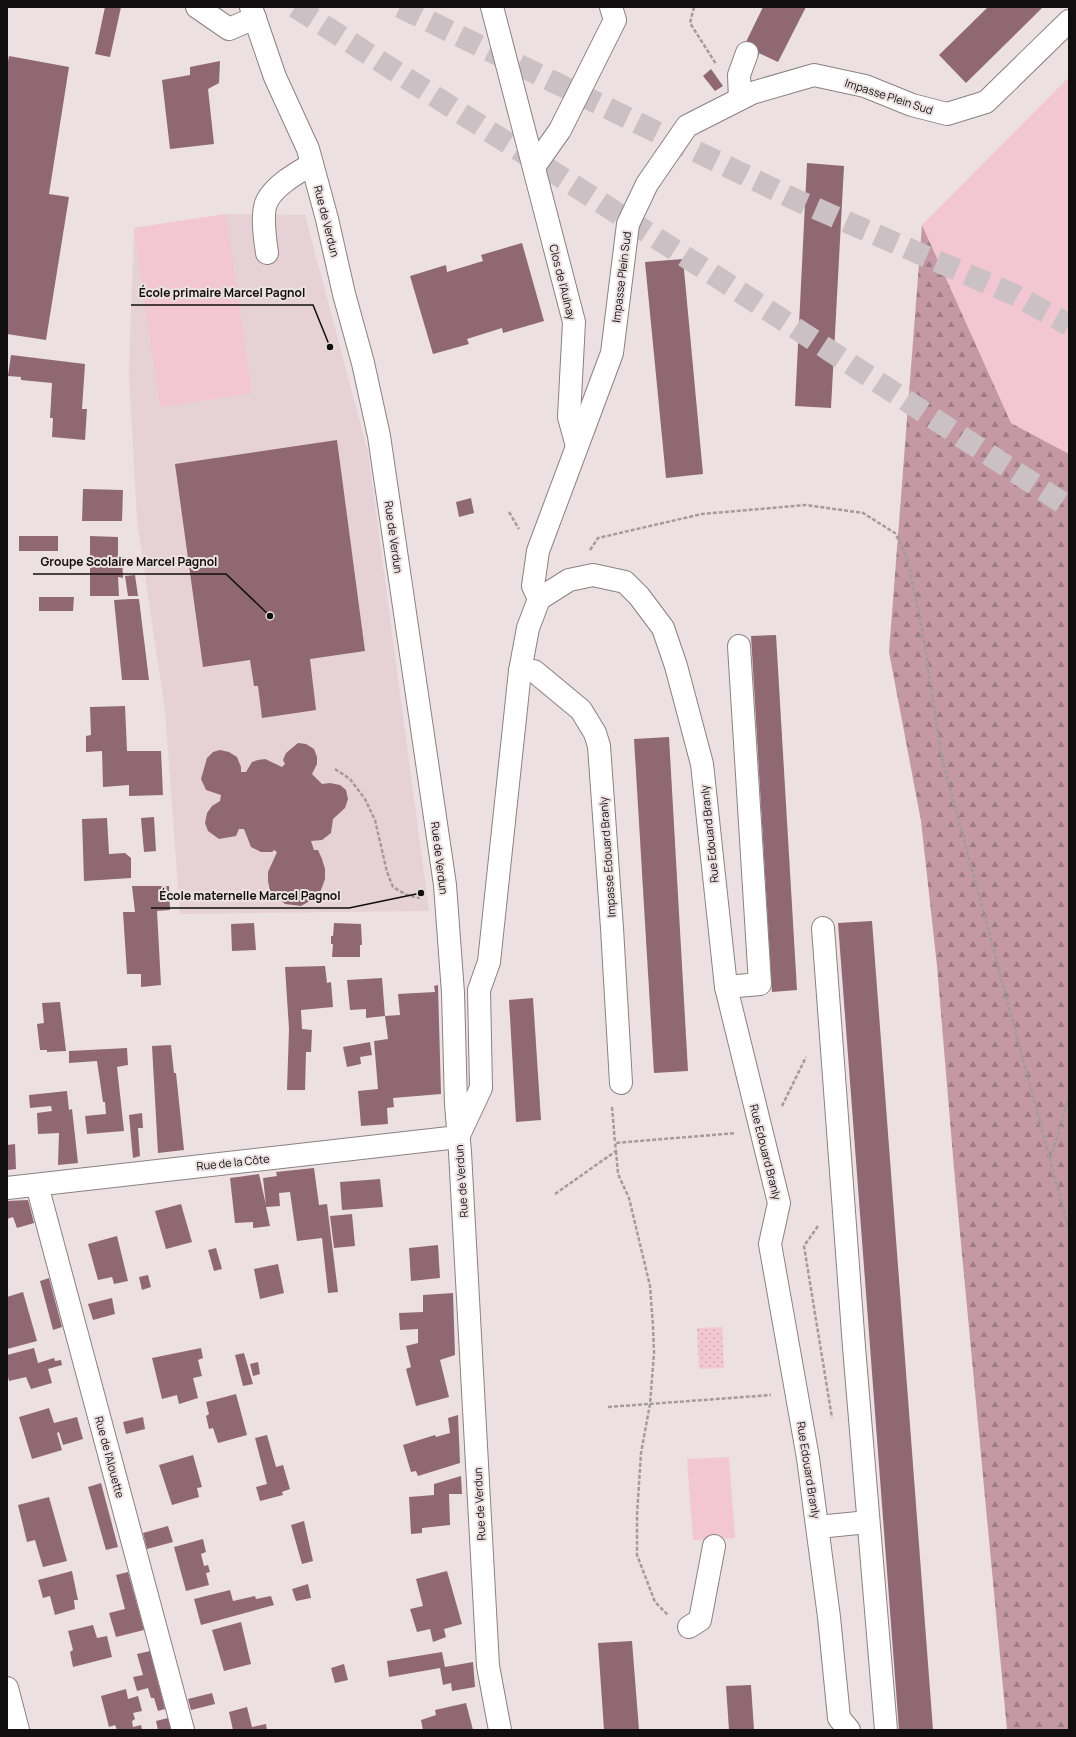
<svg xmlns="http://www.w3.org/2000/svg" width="1076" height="1737" viewBox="0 0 1076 1737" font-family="Manrope,sans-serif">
	<defs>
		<pattern id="forest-firs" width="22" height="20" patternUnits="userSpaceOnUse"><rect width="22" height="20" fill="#c499a5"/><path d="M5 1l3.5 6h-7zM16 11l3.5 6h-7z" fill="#9e7b85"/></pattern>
		<pattern id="park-dots" width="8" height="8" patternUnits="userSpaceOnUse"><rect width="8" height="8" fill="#f2c7d3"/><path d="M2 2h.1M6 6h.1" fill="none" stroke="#ceaab4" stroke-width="1.8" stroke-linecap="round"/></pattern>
	</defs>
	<rect width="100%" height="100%" fill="#ece0e3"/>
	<!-- built -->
	<path fill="#e6d1d7" d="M226,214L305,215L368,452L429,911L180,914L165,711L137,521L129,374L134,228Z"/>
	<!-- grass -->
	<g fill="#f2c7d3">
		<path d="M1069,77V454L1011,423L922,225Z"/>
		<path d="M226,214L252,393L160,407L134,228Z"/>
		<path d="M729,1457L735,1538L693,1540L687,1459Z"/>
	</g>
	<!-- forest -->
	<path fill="url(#forest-firs)" d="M922,225L1011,423L1069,454V1730H1007L955,1180L937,966L921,821L889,652Z"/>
	<!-- park -->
	<path fill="url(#park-dots)" d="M722,1327L724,1368L699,1369L697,1328Z"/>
	<!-- building -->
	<g fill="#906874">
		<path d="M105,7H121L110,57L95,54Z"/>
		<path d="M763,7H806L778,62L744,46Z"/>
		<path d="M988,7H1043L966,83L939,55Z"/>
		<path d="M9,56L69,67L49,194L69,197L46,340L7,334V67Z"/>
		<path d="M220,61L219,83L208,89L214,144L170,149L162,80L190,75V67Z"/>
		<path d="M711,69L723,86L715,91L703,76Z"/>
		<path d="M807,163L844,166L831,408L795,406Z"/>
		<path d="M522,243L544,321L503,333L502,328L467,339L469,344L433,354L410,276L446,265L447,272L483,261L481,255Z"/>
		<path d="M683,259L703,474L666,478L645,262Z"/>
		<path d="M11,355L85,364L82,409H87L85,440L52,437L53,418H50L52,383L21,380V377L8,376Z"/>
		<path d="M337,440L365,651L310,659L316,710L262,718L258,686H254L250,660L203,667L175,464Z"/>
		<path d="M83,489L123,490L122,521H82Z"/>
		<path d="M471,498L474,513L459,517L456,502Z"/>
		<rect x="19" y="536" width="39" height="15"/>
		<path d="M90,536L118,537V556L122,557L123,578L118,577L119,596H90Z"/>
		<path d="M135,575L138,596H128L125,576Z"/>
		<path d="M39,597H74L73,611H39Z"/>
		<path d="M131,599H139L149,680H122L114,600Z"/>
		<path d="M776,635L797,990L772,992L751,636Z"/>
		<path d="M125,706L127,751H161L163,795L129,796V785L103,787L102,751L86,752V736L91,735L90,707Z"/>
		<path d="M669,737L688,1071L654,1073L634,739Z"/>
		<path d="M298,743L306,744L314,749L317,757V764L312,774L322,784L330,783L340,785L346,790L348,799L345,808L333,819L331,833L322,840L311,841L314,850H318L322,859L325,869V879L321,890L315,898L301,906L285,904L270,891L268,881V872L277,852L274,850L272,852H261L251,847L244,829H239L236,836L219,839L208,831L205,823L207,813L212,806L220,801L221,795L206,790L201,779L207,758L213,752L220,750L229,752L237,757L241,767V772H246L252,762L258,760L265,759L282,767L285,764L283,760L286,753Z"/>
		<path d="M154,817L156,851L144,852L141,818Z"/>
		<path d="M107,818L109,854L125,853L131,858V878L84,881L82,819Z"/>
		<path d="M132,886H169L170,910L157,911L161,985L141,987V974H127L123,912H135Z"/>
		<path d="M872,921L933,1730H899L838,923Z"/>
		<path d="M254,923L256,950L232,951L231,924Z"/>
		<path d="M334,923L361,924L362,945H360V957H332L333,944H331V936H333Z"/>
		<path d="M325,966L327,983L331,982L333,1007L301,1010L302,1029L312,1030L311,1052H306L305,1090H287L289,1029L285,967Z"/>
		<path d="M382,978L385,1016L366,1018V1009L350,1010L347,980Z"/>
		<path d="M438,985L441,1094L393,1098L394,1107L387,1108L388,1124L361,1126L358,1091L378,1089L374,1041L388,1039L385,1016L400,1015L398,994L435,992L434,986Z"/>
		<path d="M533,998L541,1120L516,1122L509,1000Z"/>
		<path d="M60,1002L66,1051L47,1052V1050H40L37,1024L44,1023L42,1003Z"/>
		<path d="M370,1042L372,1055L360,1057L361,1064L347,1067L343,1047Z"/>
		<path d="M171,1045L174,1073H176L184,1150L158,1153L152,1046Z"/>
		<path d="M127,1048L128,1065L117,1067L124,1131L87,1134L85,1116L106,1114L105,1102H103L97,1061L69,1063V1051Z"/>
		<path d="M67,1091L69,1110L72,1109L78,1163L58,1165L59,1133L38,1134L37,1113L52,1111L51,1106L30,1108L29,1095Z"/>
		<path d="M142,1113L143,1128H138L140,1156L133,1158L129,1115Z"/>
		<path d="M15,1144L16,1169L7,1170V1145Z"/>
		<path d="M314,1168L319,1205L327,1204L338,1292L328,1293L322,1238L297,1241L290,1192L279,1193L280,1206L266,1207L270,1226L253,1228V1222L235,1223L230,1178L259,1174L266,1205L263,1178L277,1176L276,1172Z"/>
		<path d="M380,1179L383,1207L342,1210L340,1182Z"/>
		<path d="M28,1200L34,1223L17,1228L13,1217L7,1219V1201Z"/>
		<path d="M181,1204L192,1242L166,1249L155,1211Z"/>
		<path d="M352,1214L355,1246L334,1248L330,1216Z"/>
		<path d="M117,1236L128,1281L114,1284L112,1277L98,1280L88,1244Z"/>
		<path d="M438,1245L440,1278L411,1281L409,1248Z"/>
		<path d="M216,1248L222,1269L214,1271L208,1250Z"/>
		<path d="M278,1264L284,1293L260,1299L254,1269Z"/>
		<path d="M148,1275L151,1287L142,1290L139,1277Z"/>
		<path d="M49,1278L62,1327L53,1330L40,1281Z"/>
		<path d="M23,1292L37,1341L7,1349V1297Z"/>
		<path d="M453,1293L455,1355L440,1360L449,1397L416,1406L406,1369L411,1367L406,1346L418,1343V1329L400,1330L399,1313L423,1312V1295Z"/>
		<path d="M112,1298L115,1314L93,1320L88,1304Z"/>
		<path d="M34,1348L38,1363L54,1358L55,1361L61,1360L62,1365L48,1369L52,1383L31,1389L26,1377L9,1381L7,1373V1355Z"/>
		<path d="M201,1348L203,1358L198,1360L202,1376L193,1378L198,1398L179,1404L177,1395L162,1399L152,1358Z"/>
		<path d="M244,1353L253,1384L243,1386L235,1355Z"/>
		<path d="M258,1362L260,1374L253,1376L250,1364Z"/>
		<path d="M236,1394L247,1435L218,1443L213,1428L209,1429L206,1416L209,1414L206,1402Z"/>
		<path d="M49,1408L54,1423L77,1417L83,1439L63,1445L59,1432L57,1433L62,1450L32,1459L19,1417Z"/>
		<path d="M458,1415L460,1463L418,1476L416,1471L411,1472L403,1445L435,1435L436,1437L450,1433L448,1418Z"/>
		<path d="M143,1417L145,1429L126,1434L123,1422Z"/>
		<path d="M267,1435L276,1467L283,1465L290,1489L282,1492L283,1495L260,1501L256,1487L267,1484L255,1438Z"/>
		<path d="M193,1455L202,1487L197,1488L199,1497L172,1505L159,1465Z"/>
		<path d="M461,1476L462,1494H449L450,1525L422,1528V1533L411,1534L409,1497L434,1495V1484Z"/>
		<path d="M101,1483L118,1547L106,1550L88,1487Z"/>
		<path d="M49,1497L67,1561L43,1567L35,1540L27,1542L18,1505Z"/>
		<path d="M304,1521L313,1561L302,1564L291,1525Z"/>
		<path d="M168,1526L173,1542L147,1549L143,1533Z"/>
		<path d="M203,1539L206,1552L201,1554L204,1566L208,1565L210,1572L206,1573L209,1585L186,1591L174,1547Z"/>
		<path d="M72,1571L78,1600H74L75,1609L55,1615L50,1596L43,1598L38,1580Z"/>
		<path d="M447,1571L462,1624L444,1629L446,1637L433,1642L430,1629L417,1632L410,1609L423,1606L416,1579Z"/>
		<path d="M128,1572L144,1630L116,1637L109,1613L125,1609L116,1575Z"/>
		<path d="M308,1584L311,1598L296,1601L292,1589Z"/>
		<path d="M230,1590L233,1601L255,1596L256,1599L271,1596L274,1605L201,1625L194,1599Z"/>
		<path d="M241,1622L251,1664L224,1671L212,1630Z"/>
		<path d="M93,1625L97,1638L107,1636L112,1657L73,1667L70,1652L73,1650L68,1631Z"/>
		<path d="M632,1641L639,1730H604L598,1643Z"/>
		<path d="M150,1651L165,1709L158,1711L154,1698H151L148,1688L137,1691L133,1677L143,1675L137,1654Z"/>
		<path d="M442,1652L445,1667L473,1662L475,1687L452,1691L451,1683L443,1685L440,1668L389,1677L387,1661Z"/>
		<path d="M344,1664L348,1680L335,1683L331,1668Z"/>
		<path d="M751,1685L754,1730H729L726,1686Z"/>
		<path d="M126,1689L128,1699L138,1696L142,1711L133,1713L135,1719L132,1721L133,1727L141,1725L142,1730H117L115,1725L109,1727L101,1696Z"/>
		<path d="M212,1693L215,1704L191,1710L188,1699Z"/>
		<path d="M466,1703L473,1730H423L421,1720L436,1715L435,1710Z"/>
		<path d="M247,1707L252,1727L266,1724L267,1730H233L229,1712Z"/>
		<path d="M168,1718L171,1730H158L156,1721Z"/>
	</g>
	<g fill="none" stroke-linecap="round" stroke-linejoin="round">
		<!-- highway-tunnel -->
		<g stroke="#cbc0c3" stroke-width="22" stroke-dasharray="22 11" stroke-linecap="butt">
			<path d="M295,7L714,275L1069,507"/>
			<path d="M400,7L794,199L1017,296L1069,325"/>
		</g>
		<!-- minor casing -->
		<g stroke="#8b8083" stroke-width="24">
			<g id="minor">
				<path d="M197,7L229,29L255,18"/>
				<path d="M251,7L275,77L308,149L327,219L344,294L363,363L379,436L445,885L453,993L456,1104L460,1152L488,1666L500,1730"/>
				<path d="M492,7L574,322L569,417L577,446"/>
				<path d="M740,99L739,75L747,53"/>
				<path d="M534,167L560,130L615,20L611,7"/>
				<path d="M267,253C265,239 261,213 267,201C275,185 297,173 312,164"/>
				<path d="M539,599L533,586L538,551L612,353L628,224L647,184L687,126L752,93L814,75L865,86L912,105L947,114L986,102L1069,21"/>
				<path d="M520,671H534L581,710L595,733L599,746L612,928L621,1083"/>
				<path d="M823,928L854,1347L886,1730"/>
				<path d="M726,987L760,984L739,646"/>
				<path d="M458,1137L481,1088L479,990L489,962L520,671L528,628L539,599L569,580L593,575L625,582L639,596L663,628L676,666L702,764L726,987L779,1203L770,1244L808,1458L829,1617L839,1718L849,1730"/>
				<path d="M37,1185L183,1730"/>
				<path d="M7,1188L458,1137"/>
				<path d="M818,1527L868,1522"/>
				<path d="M689,1627L700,1620L714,1546"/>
				<path d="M7,1688L18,1730"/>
			</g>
		</g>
		<!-- path -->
		<g stroke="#a49b9d" stroke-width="2.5" stroke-dasharray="4 2" stroke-linecap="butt">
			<path d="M694,7L690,23L716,64"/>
			<path d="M509,512L519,529"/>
			<path d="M590,550L598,538L702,514L806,505L863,513L895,533L907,557L923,634L942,758L1069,1230"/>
			<path d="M335,769L350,779L365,799L375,820L387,872L393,887L407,895L420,898"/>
			<path d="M782,1106L806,1057"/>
			<path d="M612,1107L615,1143"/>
			<path d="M616,1151L618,1174L629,1198L650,1286L653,1326L654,1353L650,1404L641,1453L637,1515V1555L655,1602L668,1615"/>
			<path d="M1051,1158L1069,1097"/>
			<path d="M555,1194L616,1151L615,1143L736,1133"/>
			<path d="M818,1226L804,1246L832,1418"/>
			<path d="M608,1407L771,1395"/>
		</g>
		<!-- minor -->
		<use href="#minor" stroke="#fff" stroke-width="22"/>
	</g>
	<g text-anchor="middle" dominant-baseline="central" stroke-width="4" stroke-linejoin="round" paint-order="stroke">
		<!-- street labels -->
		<g font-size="11" fill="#110e0f" stroke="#ece0e3">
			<text transform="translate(889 96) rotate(18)">Impasse Plein Sud</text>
			<text transform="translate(327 221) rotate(76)">Rue de Verdun</text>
			<text transform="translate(621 277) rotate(-83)">Impasse Plein Sud</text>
			<text transform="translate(563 282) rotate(76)">Clos de l'Aulnay</text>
			<text transform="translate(394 537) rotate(82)">Rue de Verdun</text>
			<text transform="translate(709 834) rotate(-96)">Rue Edouard Branly</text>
			<text transform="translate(607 857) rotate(-94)">Impasse Edouard Branly</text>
			<text transform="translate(440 858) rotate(83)">Rue de Verdun</text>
			<text transform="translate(766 1152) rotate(76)">Rue Edouard Branly</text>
			<text transform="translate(233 1162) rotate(-6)">Rue de la Côte</text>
			<text transform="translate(461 1181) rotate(-94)">Rue de Verdun</text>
			<text transform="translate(110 1457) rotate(75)">Rue de l'Alouette</text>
			<text transform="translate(809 1470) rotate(81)">Rue Edouard Branly</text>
			<text transform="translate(479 1504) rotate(-93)">Rue de Verdun</text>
		</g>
	</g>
	<!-- callouts -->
	<path fill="none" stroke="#110e0f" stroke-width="1.5" d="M330 347L313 305H131M270 616L226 574H33M421 893L349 908H151"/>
	<g fill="#110e0f" stroke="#ece0e3" stroke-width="1.5">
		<circle cx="330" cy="347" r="4"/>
		<circle cx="270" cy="616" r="4"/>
		<circle cx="421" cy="893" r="4"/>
	</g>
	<g font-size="12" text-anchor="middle" font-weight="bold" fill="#110e0f" stroke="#ece0e3" stroke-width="4" stroke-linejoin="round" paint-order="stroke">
		<text x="222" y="297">École primaire Marcel Pagnol</text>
		<text x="129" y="566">Groupe Scolaire Marcel Pagnol</text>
		<text x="250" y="900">École maternelle Marcel Pagnol</text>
	</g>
	<!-- border -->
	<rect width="1076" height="1737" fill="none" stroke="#110e0f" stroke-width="16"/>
</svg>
